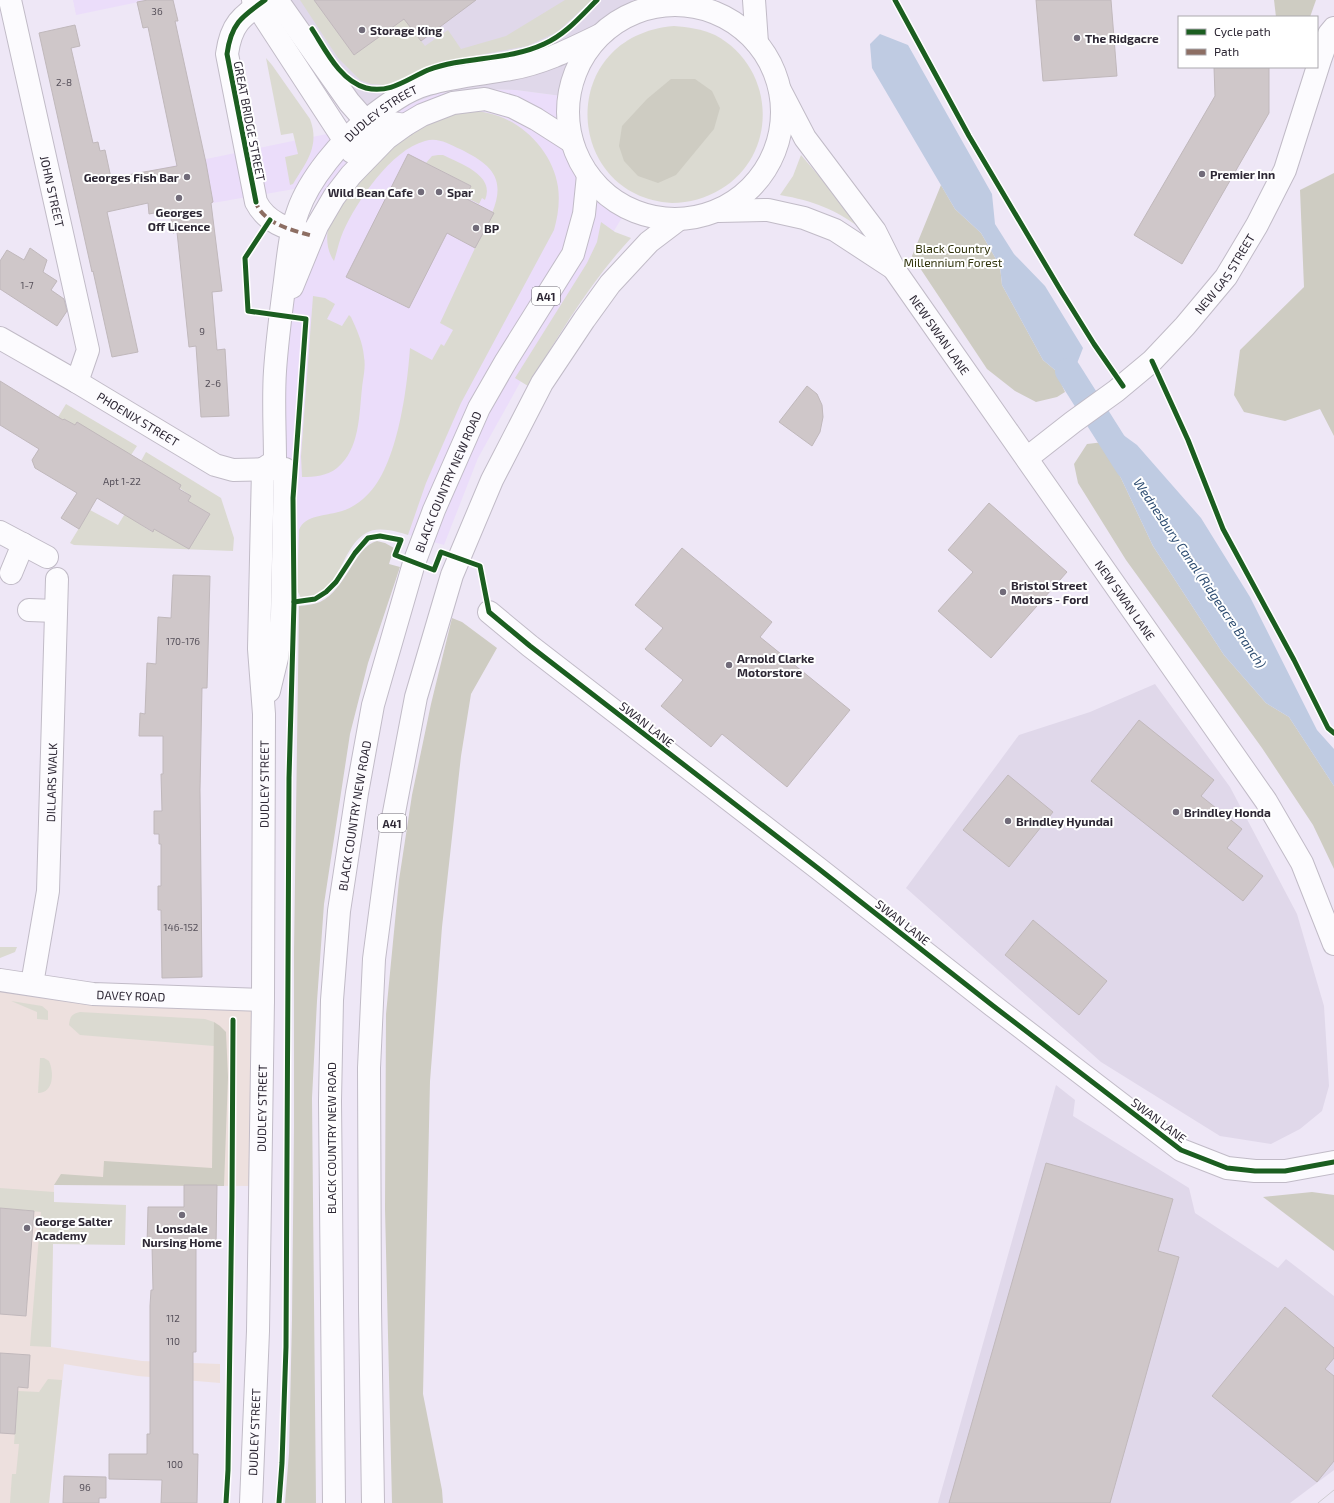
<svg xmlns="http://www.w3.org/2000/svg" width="1334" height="1503" viewBox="0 0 1334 1503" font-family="'Exo 2',sans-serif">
	<rect width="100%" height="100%" fill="#eee7f6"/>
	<!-- built -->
	<g fill="#ebddfa">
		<path d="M73,0H148L76,15Z"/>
		<path d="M475,89L516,90L569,97L568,111L569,127L572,142L579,159L588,175L602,190L628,208L521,381L478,458L444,545L399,532L370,517L313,581H270L275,469V371L302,233L318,200L300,188L149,214L143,172L385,122L410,104L440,93Z"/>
	</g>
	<!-- industrial -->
	<g fill="#e0d8ea">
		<path d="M264,0H706L704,8L689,5H674L651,7L630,15L609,27L590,46L583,57L577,67L569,97L516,90L475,89L440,93L410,104L385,122L358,127L297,51Z"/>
		<path d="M1155,684L1230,787L1297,914L1324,1006L1329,1086L1322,1111L1300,1129L1271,1144L1220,1136L1101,1062L906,888L1019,735L1090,712Z"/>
		<path d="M1056,1085L1075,1100L1073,1116L1189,1188L1195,1213L1278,1268L1286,1259L1334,1296V1470L1290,1503H938Z"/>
	</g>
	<!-- education -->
	<path fill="#ede0de" d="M0,980L263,1000L260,1186L54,1185L51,1347L142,1361L220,1364V1383L138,1376L64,1364L49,1503H0Z"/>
	<!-- green -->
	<g fill="#dbdad1">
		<path d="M300,0H314L354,55L404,19L425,46L448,30L461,49L506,36L565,0H592L557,32L527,46L441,62L424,68L395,83L385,85L371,84L360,80L338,58Z"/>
		<path d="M674,26C688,27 702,29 715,35C775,67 780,153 721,189C706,198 689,203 672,203C563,197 555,36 674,26Z"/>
		<path d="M266,58L272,65L310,119C320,146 307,161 293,184L290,185L285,157L298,154L293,133L281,135Z"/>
		<path d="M464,111C472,111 480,111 488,113C522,120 553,152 558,187C560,201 558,216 554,230L461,403L426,483L408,535C396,531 377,526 366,533C338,550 343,595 301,598L297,590L299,530C305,514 328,516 342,511C349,509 357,504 363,499C397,472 407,390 410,348L432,360L441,344L444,346L453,330L440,323L475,248L493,214L492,213C507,177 490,164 460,149C448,144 438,137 425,141C391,150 357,201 343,232C339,241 337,252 334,261C326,250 325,232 331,220L374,162L420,125Z"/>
		<path d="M438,155H443C459,163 496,175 485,200L482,198L479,204L465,197L471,186L426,163L432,156Z"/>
		<path d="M801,155L858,222L863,230C835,209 814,201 780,195L793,176Z"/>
		<path d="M601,222L615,232L631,238C590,282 559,335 528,386L515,378L587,263L597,242Z"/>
		<path d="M313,296L325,298L335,304L327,319L342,326L349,315L351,317C357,330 363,343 364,357C366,367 363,378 362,388C359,415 360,449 337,468C327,476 315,477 302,477L301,456Z"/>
		<path d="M66,404L137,446L131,455L64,419L60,425L55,422Z"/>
		<path d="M146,452L221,498L234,538L233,551L74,545L70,543L90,510L118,525L126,512L135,521L152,532L154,529L195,539L210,514L188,501L191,496L141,461Z"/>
		<path d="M0,947H17L15,952L0,958Z"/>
		<path d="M11,1001L42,1006L48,1011V1020L37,1019V1012Z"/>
		<path d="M80,1012L205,1019L214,1022V1046L80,1035L69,1025C70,1016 72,1014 80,1012Z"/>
		<path d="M40,1058H44L49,1061C54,1072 54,1093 38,1093Z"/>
		<path d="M0,1188L54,1192V1202L126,1205L125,1245L53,1244L51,1347L30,1346L41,1212L0,1208Z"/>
		<path d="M48,1379L62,1380L49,1503H10L12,1474H16L19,1444H14L18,1391L39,1392Z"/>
	</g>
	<!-- forest -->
	<g fill="#ceccc2">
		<path d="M1274,0H1316L1310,17H1276Z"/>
		<path d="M671,79H695L712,91L720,108L714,129L676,175L658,183L638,176L624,161L619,146L622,126L647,99Z"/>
		<path d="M1334,173V436L1320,409L1285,421L1244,412L1234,395L1240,350L1304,287L1300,190Z"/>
		<path d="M941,185L955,209L981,233L1000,266L1002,285L1043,360L1055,370L1065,392L1057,397L1036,402L1015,391L987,369L912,256Z"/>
		<path d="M1104,442L1153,546L1224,655L1266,703L1289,717L1334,786V869L1313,825L1262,748L1126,560L1078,483L1074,464L1087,444Z"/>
		<path d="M377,541L385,543L394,548L389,564L400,567L368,663L350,734L324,904L317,1001L312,1098L316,1503H285L289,1453L292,1319L294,1127V951L299,606C306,605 313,605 320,602C347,589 354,547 377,541Z"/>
		<path d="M452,618L462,622L497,648L471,694L461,756L442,927L430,1081L423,1394L442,1490L443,1503H392L385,1209L386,1014L399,880L412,795L431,704Z"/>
		<path d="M214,1022L220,1026L226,1032L228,1077L224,1186L54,1185L61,1174L103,1177L104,1161L212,1168Z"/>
		<path d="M1312,1192L1334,1195V1251L1263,1197Z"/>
	</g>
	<!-- water -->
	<g fill="#bfcbe2">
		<path d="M880,34L908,45L992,194L995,224L1014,254L1045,286L1083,348L1076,366L1055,370L1043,360L1002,285L1000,266L981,233L955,209L872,68L870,44Z"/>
		<path d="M1115,429L1137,445L1201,518L1250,597L1317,730L1334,749V786L1289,717L1266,703L1224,655L1153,546L1104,442Z"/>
	</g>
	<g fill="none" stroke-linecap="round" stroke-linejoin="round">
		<!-- canal -->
		<path stroke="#bfcbe2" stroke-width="26" d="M1068,371L1128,466"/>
	</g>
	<!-- building -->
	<g fill="#cfc7c9" stroke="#c0b8bb">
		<path d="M148,0H173L178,21H175L206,163L213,202L211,203L222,291L212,292L217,350L225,349L229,416L201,417L196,346L189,347L177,232L173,233L170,210L149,214L148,203L107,212L138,352L112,357L93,271L92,272L39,33L75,25L80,46L71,48L93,143L98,142L100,151L105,150L111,178L177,166L148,27L143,28L137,2Z"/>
		<path d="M314,0H476L421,41L404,19L354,55Z"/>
		<path d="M1036,0H1111L1117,76L1043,81Z"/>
		<path d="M1214,67H1269V113L1182,264L1134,235L1215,96Z"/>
		<path d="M408,154L471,186L465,198L494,213L475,248L447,233L409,308L346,277Z"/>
		<path d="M30,248L47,260L43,272L57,281L51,290L64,299L67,311L57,326L0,289V261L7,250L24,260Z"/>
		<path d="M0,381L63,420L64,419L75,425L77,422L181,485L179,489L191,496L188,501L210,514L189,549L154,529L153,532L97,498L79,529L61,518L77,493L35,468L32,460L39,449L0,425Z"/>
		<path d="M807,386L817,394L822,405L823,417L820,432L812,446L779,422Z"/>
		<path d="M989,503L1067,572L991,658L938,611L973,572L948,550Z"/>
		<path d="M682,548L772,622L760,637L850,710L787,787L722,734L711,747L661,706L683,680L645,649L663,628L635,605Z"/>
		<path d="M173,575L210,576L207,688H202L200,790L202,977L162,978L161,910H158V886H161V844H159V834H154V811H162L161,774H163V736H139L140,713L145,714L147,663L156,664L158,617L171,618Z"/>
		<path d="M1139,720L1214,780L1201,796L1242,829L1227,848L1263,876L1243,901L1091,781Z"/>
		<path d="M1008,775L1053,812L1009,867L963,830Z"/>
		<path d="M1033,920L1107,981L1079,1015L1005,955Z"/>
		<path d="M1046,1163L1173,1199L1158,1251L1179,1257L1110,1503H949Z"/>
		<path d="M184,1185H217L216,1246L196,1245V1352H193V1454H198L197,1503H161L162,1480L109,1479V1454H147V1434H150V1306L151,1290H153L152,1245H147L148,1207H184Z"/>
		<path d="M0,1208L34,1211L26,1316L0,1314Z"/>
		<path d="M1285,1307L1334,1348V1358L1325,1369L1334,1376V1461L1317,1482L1212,1396Z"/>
		<path d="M0,1353L30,1355L28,1388L18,1387L15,1434L0,1433Z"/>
		<path d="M64,1476L106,1477V1498H99V1503H63Z"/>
	</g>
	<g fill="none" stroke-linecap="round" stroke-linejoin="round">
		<!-- minor casing -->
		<g stroke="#c1bbc7" stroke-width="24">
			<g id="minor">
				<path id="s1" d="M10,0L88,350L77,382"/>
				<path d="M265,0C241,17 231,24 227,54L256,202C267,224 289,229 310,235"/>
				<path id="s2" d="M1027,458L1073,422L1116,391L1152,361L1185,326L1226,277L1257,225L1285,170L1320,60L1329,34L1334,28"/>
				<path d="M0,532L47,557"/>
				<path d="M11,573L23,544"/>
				<path d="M29,610L56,611"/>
				<path d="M489,612L530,646L819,869L992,1005L1181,1150L1227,1168L1255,1171H1285L1334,1162"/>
				<path id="s3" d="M0,980L93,994L263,1000"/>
				<path id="s4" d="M32,984L48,891L57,579"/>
			</g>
		</g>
		<!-- tertiary casing -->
		<g stroke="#c1bbc7" stroke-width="24">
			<g id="tertiary">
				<path d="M253,0L352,152L385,122L405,125"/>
				<path d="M277,0L349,102L378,135"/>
				<path d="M269,691L277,658L282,615L285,469"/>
				<path id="s5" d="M251,1503L258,1331L263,1000L264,714L259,649L263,469"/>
			</g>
		</g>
		<!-- secondary casing -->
		<g stroke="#c1bbc7" stroke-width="24">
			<g id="secondary">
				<path id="s6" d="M780,90L805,138L875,231L894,269L1266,801L1302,863L1334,944"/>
				<path d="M719,211L768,210L804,218L835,230L893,268"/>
				<path d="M292,287L317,226L334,197L351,175L387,138L405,125L422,115L453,103L485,99L513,107L536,119L572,142"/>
				<path id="s7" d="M0,338L77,382L215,465L233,470L278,469"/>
				<path id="s8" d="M263,469L275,461C275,431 273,400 275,371C277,341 281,311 285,281C288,257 290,233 298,211C309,179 341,141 367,120C385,106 406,90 428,84C455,76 483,74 511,69C544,63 571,49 600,35"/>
			</g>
		</g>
		<!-- trunk casing -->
		<g stroke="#c1bbc7" stroke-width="24">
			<g id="trunk">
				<path d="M754,0L757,43"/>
				<circle cx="675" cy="112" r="107"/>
				<path id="s9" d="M334,1503L330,1101L332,1000L339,911L357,793L373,705L414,563L434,510L479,408L506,361L573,254L584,214L588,175"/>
				<path d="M373,1503L370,1308L369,1068L374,959L392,823L416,697L452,575L492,480L542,383L584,320L610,284L649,242L678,220"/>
			</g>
		</g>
		<!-- minor -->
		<use href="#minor" stroke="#fcfbfe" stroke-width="22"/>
		<!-- tertiary -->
		<use href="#tertiary" stroke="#fcfbfe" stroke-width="22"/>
		<!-- secondary -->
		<use href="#secondary" stroke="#fcfbfe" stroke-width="22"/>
		<!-- trunk -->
		<use href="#trunk" stroke="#fcfbfe" stroke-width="22"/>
		<!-- tram -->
		<path stroke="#ceccd0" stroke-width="1" d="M1318,1503L1334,1490"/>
		<!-- quiet -->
		<path stroke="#8d6e63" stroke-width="4" stroke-dasharray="8 4" stroke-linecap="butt" d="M255,200C262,224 292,230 313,236"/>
		<!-- cycleway casing -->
		<g stroke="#fff" stroke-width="8">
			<g id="cycleway">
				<path d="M895,0L969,136L1061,291L1094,344L1123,386"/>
				<path d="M312,29C325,49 340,81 366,88C390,94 407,79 428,70C465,56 508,61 544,44C565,35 581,16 597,0"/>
				<path d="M256,202L227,54C231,24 241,17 265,0"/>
				<path d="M270,220L245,258L248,311L306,319L293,498L294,602L289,778L286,1347L282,1463L279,1503"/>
				<path d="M1152,361L1188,440L1223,529L1294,660L1328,728L1334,733"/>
				<path d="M294,602L315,599L326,592L336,582L355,553L368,538L380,536L401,540L395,555L434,570L441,552L480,566L489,612L530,646L819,869L992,1005L1181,1150L1227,1168L1255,1171H1285L1334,1162"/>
				<path d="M226,1503L228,1470L232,1197L233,1020"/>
			</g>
		</g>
		<!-- cycleway -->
		<use href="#cycleway" stroke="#1b5e20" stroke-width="5"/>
	</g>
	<!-- markers -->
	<g fill="#716b79" stroke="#fff" stroke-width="1.5">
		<circle cx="362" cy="30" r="4"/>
		<circle cx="1077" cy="38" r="4"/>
		<circle cx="1202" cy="174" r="4"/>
		<circle cx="187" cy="177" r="4"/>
		<circle cx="421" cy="192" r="4"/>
		<circle cx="439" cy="192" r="4"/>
		<circle cx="179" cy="198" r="4"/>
		<circle cx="476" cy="228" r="4"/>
		<circle cx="1003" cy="592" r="4"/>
		<circle cx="729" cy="665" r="4"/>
		<circle cx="1176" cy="812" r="4"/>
		<circle cx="1008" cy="821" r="4"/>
		<circle cx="182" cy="1215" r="4"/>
		<circle cx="27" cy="1228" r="4"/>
	</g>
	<g text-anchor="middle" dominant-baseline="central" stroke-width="4" stroke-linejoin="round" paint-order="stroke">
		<!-- number labels -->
		<g font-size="10" fill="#56505a">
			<text x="157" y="11">36</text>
			<text x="64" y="82">2-8</text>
			<text x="27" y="285">1-7</text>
			<text x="202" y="331">9</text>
			<text x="213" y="383">2-6</text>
			<text x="122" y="481">Apt 1-22</text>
			<text x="183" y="641">170-176</text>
			<text x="181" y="927">146-152</text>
			<text x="173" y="1318">112</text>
			<text x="173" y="1341">110</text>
			<text x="175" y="1464">100</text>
			<text x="85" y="1487">96</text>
		</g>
		<!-- shield labels -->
		<g fill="#fff" stroke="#6d6872" stroke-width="1">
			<rect x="532" y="287" width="28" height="18" rx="3"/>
			<rect x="378" y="814" width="28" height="18" rx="3"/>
		</g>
		<g font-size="11" font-weight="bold" fill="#2e2835">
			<text x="546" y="296">A41</text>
			<text x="392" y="823">A41</text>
		</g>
		<!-- poi labels -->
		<g font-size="12" font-weight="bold" fill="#2e2835" stroke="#fff" text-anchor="start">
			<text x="370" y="30">Storage King</text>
			<text x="1085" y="38">The Ridgacre</text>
			<text x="1210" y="174">Premier Inn</text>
			<text x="179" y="177" text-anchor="end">Georges Fish Bar</text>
			<text x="413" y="192" text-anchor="end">Wild Bean Cafe</text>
			<text x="447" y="192">Spar</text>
			<text x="179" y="212" text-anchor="middle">Georges<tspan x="179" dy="14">Off Licence</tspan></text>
			<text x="484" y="228">BP</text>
			<text x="1011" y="585">Bristol Street<tspan x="1011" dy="14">Motors - Ford</tspan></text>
			<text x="737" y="658">Arnold Clarke<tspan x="737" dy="14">Motorstore</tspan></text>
			<text x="1184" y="812">Brindley Honda</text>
			<text x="1016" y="821">Brindley Hyundai</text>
			<text x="35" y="1221">George Salter<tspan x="35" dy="14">Academy</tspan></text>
			<text x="182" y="1228" text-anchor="middle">Lonsdale<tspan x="182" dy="14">Nursing Home</tspan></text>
		</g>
		<!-- street labels -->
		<g font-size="12" fill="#2e2835" stroke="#fff">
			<text stroke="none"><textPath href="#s8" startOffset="397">DUDLEY STREET</textPath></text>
			<text transform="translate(250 121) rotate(79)">GREAT BRIDGE STREET</text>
			<text stroke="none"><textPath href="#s1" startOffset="196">JOHN STREET</textPath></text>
			<text stroke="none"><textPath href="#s2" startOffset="272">NEW GAS STREET</textPath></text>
			<text stroke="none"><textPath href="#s6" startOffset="293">NEW SWAN LANE</textPath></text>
			<text stroke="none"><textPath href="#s7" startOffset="160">PHOENIX STREET</textPath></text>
			<text stroke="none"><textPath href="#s9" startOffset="1037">BLACK COUNTRY NEW ROAD</textPath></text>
			<text stroke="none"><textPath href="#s6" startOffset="617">NEW SWAN LANE</textPath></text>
			<text transform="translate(647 724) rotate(38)">SWAN LANE</text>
			<text stroke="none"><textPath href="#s4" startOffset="203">DILLARS WALK</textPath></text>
			<text stroke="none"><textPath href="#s5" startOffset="719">DUDLEY STREET</textPath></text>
			<text stroke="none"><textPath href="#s9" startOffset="689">BLACK COUNTRY NEW ROAD</textPath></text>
			<text transform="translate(903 922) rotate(38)">SWAN LANE</text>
			<text stroke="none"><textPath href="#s3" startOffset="132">DAVEY ROAD</textPath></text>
			<text stroke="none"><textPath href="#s5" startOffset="395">DUDLEY STREET</textPath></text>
			<text transform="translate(1159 1120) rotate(37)">SWAN LANE</text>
			<text transform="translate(331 1138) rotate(-90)">BLACK COUNTRY NEW ROAD</text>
			<text stroke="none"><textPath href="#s5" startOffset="71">DUDLEY STREET</textPath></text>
		</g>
		<!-- park labels -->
		<g font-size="12" fill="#30330b" stroke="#fff">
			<text x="953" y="248">Black Country<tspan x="953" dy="14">Millennium Forest</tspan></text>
		</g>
		<!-- water labels -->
		<g font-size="13" font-style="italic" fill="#2d4c71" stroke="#fff">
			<text transform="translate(1200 573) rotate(56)">Wednesbury Canal (Ridgeacre Branch)</text>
		</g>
	</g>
	<!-- legend -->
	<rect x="1178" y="16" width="140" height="52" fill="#ffffff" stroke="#aba9ae"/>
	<rect x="1186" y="29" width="20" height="6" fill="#1b5e20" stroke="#aba9ae"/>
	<text x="1214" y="36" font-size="12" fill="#2e2835">Cycle path</text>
	<rect x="1186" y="49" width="20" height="6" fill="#8d6e63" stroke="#aba9ae"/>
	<text x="1214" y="56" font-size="12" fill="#2e2835">Path</text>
</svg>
